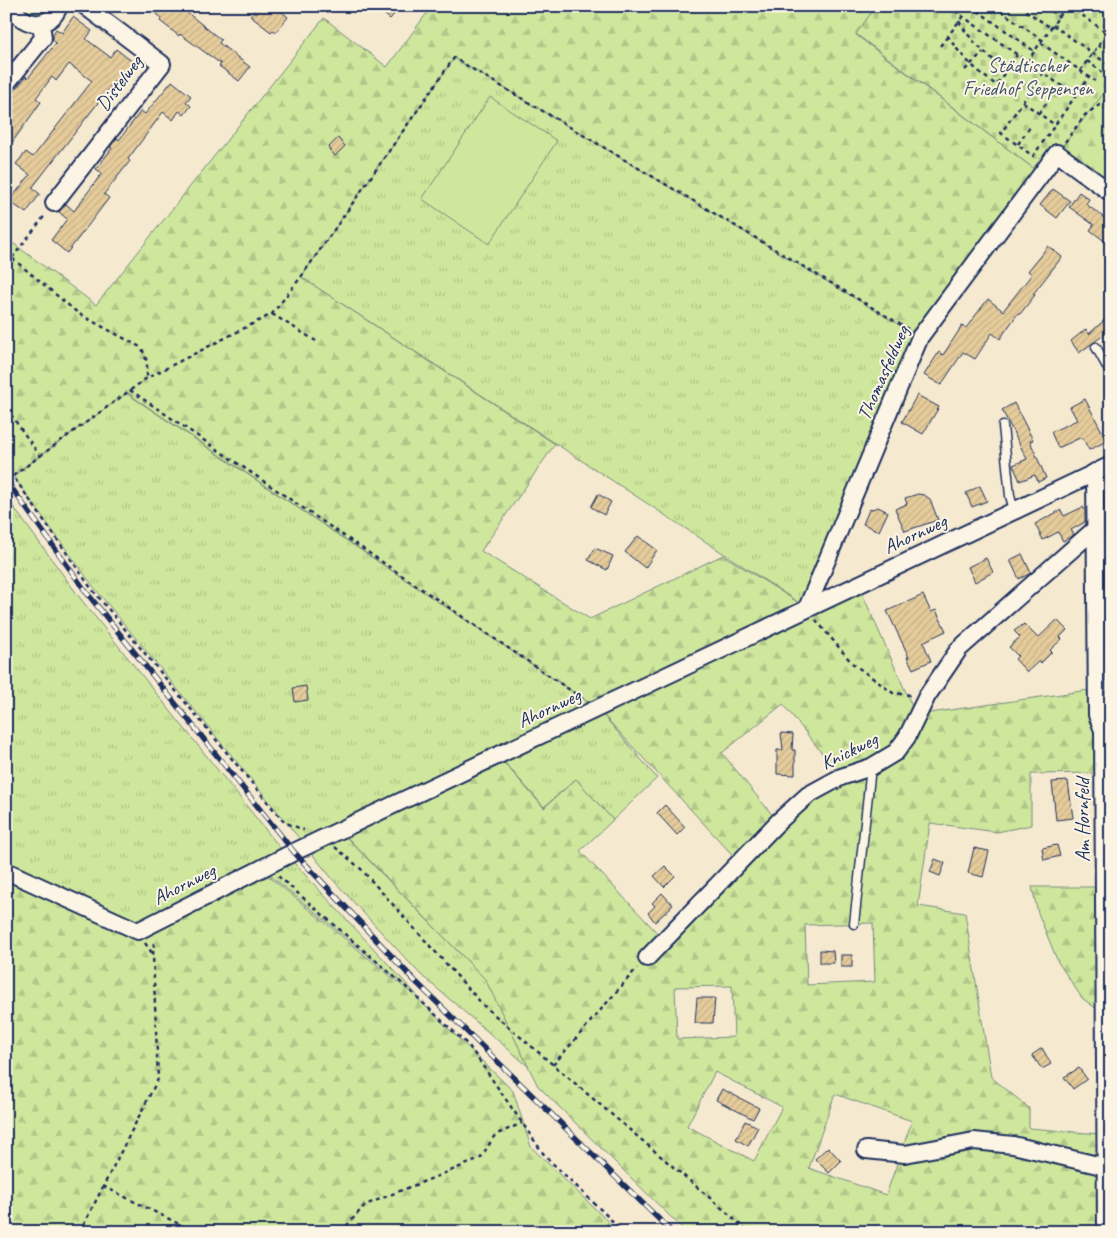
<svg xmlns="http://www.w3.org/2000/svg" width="1117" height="1238" viewBox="0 0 1117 1238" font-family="Caveat,sans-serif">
	<defs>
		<pattern id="grass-tufts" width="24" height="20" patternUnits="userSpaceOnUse" patternTransform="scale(1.25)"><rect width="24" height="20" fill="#cfe79c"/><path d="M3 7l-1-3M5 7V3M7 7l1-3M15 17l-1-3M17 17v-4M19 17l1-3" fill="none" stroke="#b1c689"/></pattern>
		<pattern id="forest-firs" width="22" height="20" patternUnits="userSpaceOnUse" patternTransform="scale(1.25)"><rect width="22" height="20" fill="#cfe79c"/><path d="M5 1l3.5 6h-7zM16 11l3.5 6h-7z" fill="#b1c689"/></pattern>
		<pattern id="cemetery-stones" width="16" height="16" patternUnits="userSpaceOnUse" patternTransform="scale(1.25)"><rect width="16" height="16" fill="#cfe79c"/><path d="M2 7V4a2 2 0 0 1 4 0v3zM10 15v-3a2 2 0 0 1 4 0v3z" fill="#b1c689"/></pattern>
		<pattern id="building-hatch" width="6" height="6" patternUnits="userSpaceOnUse" patternTransform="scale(1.25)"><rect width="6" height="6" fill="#e6cc9b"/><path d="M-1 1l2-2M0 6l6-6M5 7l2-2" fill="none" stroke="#c5b088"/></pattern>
	</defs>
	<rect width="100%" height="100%" fill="#f5e9cf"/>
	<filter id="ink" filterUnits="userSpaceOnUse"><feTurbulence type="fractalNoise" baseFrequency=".02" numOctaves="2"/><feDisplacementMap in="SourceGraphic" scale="10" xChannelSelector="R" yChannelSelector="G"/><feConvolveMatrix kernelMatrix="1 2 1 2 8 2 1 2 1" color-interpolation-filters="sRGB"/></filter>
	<g filter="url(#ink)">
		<!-- grass -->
		<g fill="url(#grass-tufts)" stroke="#758b7d">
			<path d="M11,6H59L41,23Z"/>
			<path d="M454,58L920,337L807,608L301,277Z"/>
			<path d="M126,393L597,708L657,778L613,820L576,779L544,807L498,755L340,831L485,979L535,1072L420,974L335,882L93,586L13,476Z"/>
			<path d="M6,497L80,598L281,849L417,995L262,869L138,931L6,872Z"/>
		</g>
		<!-- forest -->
		<g fill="url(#forest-firs)" stroke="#758b7d" fill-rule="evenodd">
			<path d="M427,6H876L856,35L1041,174L920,337L454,58L301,277L555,444L481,551L590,619L723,555L807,608L858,584L916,715L1096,689L1103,773L1031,774V825L997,832L930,823L918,906L965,913L991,1077L1029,1108V1128L1099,1134L1101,1232H686L538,1086L485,979L340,830L498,756L544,808L576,779L613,820L580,851L663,939L740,863L597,708L127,393L6,480V238L96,305L324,18L387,67L430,9ZM783,704L841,777L778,822L722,753ZM873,923L875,982L807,985L805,925ZM732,986L734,1037L677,1039L675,987ZM715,1072L782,1107L754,1161L687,1126ZM835,1094L912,1121L886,1195L809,1168Z"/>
			<path d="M1111,84V193L1057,153Z"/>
			<path d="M261,870L416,997L513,1091L531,1147L619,1232H6V874L138,934Z"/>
			<path d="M1032,887H1111L1105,1015L1082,998L1058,962L1038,913Z"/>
		</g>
		<!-- cemetery -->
		<path fill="url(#cemetery-stones)" stroke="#758b7d" d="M876,6H1111V84L1041,174L856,34Z"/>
		<!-- garden -->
		<path fill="#cfe79c" stroke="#758b7d" d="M490,97L557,141L489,244L422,199Z"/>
		<!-- building -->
		<g fill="url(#building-hatch)" stroke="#1b2f5e">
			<path d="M146,6H179L221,40L219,43L250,67L239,81L219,66L221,64L180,34L179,36L160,21L162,18Z"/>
			<path d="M258,6H275L288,17L276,32L273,30L271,32L250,16Z"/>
			<path d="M374,6H401L390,19Z"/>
			<path d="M73,17L92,31L86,39L110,57L116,49L133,62L121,79L118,77L32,188L40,194L26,213L9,201L30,175L16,164L26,152L33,157L92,81L69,64L56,81L52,77L36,98L41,102L6,151V120L14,110L6,104V94H12L26,76L28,78L56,43L53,40V34L56,29L62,33Z"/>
			<path d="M172,81L191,96L186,102L191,106L184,115L179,111L173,120L163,112L128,159L130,161L104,194L109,198L67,253L51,240L67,219L59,212L66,204L74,211L102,173L96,169L112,148L110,147L117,138L119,140L141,111L145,114Z"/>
			<path d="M338,138L345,146L335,156L328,148Z"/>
			<path d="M1053,189L1070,201L1057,218L1040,205Z"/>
			<path d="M1079,192L1089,199L1086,204L1111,223V246L1090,230L1094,225L1069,207Z"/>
			<path d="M1048,246L1062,257L1033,294L1035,295L1020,314L1018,313L1000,339L992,333L975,359L963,352L941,385L924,375L939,352L943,355L962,326L966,328L988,299L1003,311L1032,274L1028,271Z"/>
			<path d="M1111,314V340L1105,334L1079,353L1071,341L1086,329L1089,334Z"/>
			<path d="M917,395L939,407L923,434L902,422Z"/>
			<path d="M1085,399L1107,441L1089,450L1082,437L1058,448L1051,432L1077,420L1070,407Z"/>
			<path d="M1014,403L1033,440L1030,441L1046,478L1038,482L1035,475L1020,481L1013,465L1027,459L1002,410Z"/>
			<path d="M980,486L987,501L972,507L966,493Z"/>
			<path d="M598,494L611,502L604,515L591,507Z"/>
			<path d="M918,494L924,495L930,499L938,520L905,531L895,509L907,504L905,498Z"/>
			<path d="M878,507L888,512L879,531L863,524L869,510Z"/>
			<path d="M1083,507L1085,511V522L1071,530L1074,534L1072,536L1063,541L1058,532L1043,540L1035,524L1061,510L1064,516Z"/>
			<path d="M638,536L657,550L645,568L625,552Z"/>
			<path d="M595,548L613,556L607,570L588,560Z"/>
			<path d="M1022,554L1031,573L1019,579L1010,560Z"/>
			<path d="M986,558L993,572L975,582L968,567Z"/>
			<path d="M923,595L931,612L936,610L946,631L923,642L931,661L913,669L907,657H909L887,611Z"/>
			<path d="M1057,620L1067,630L1060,637L1062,639L1050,650L1052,652L1041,663L1039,661L1027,672L1015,659L1018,656L1009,647L1020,637L1014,631L1024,624L1038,638Z"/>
			<path d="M306,686L308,700L295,702L293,688Z"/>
			<path d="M781,733L793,734L792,750H795V775L777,774V750H783Z"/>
			<path d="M1068,781L1073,818L1056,820L1052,782Z"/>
			<path d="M665,805L685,827L677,835L657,813Z"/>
			<path d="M1057,845L1060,856L1044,860L1042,848Z"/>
			<path d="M974,848L989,851L983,877L968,873Z"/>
			<path d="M935,859L945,863L940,876L930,872Z"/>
			<path d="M665,866L675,876L664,887L654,876Z"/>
			<path d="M662,893L673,905L655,922L648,913L655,906L652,903Z"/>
			<path d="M820,950L833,951L834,963H820Z"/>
			<rect x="841" y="955" width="11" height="12"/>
			<path d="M697,998H715L713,1023H695Z"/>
			<path d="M1042,1048L1051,1064L1042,1069L1032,1055Z"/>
			<path d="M1079,1068L1087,1079L1073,1089L1064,1077Z"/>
			<path d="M722,1089L759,1108L753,1119L716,1100Z"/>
			<path d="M745,1121L758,1127L748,1146L736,1139Z"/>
			<path d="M828,1147L841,1161L829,1173L815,1159Z"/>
		</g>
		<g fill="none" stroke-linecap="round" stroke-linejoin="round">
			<!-- lane casing -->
			<g stroke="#1b2f5e" stroke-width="11">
				<g id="lane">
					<path d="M1096,347L1111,374"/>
					<path d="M1003,426L1010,496L1014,510"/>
					<path d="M854,924L871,767"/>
				</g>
			</g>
			<!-- street casing -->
			<g stroke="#1b2f5e" stroke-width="20">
				<g id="street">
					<path d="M11,6C22,27 50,31 59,6"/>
					<path d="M6,84L43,38L41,23"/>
					<path d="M54,203L162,64L85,6"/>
					<path d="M1095,472L1097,715L1103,730L1106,1232"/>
					<path d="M807,608L920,337L1057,153L1111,193"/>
					<path d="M6,871L138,931L294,852L1111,465"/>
					<path d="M647,958L778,822L808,795L841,777L871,767L896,752L907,737L927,696L959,649L1095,529"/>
					<path d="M866,1150L905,1154L974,1141L1013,1145L1106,1167"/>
				</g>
			</g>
			<!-- path -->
			<g stroke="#1b2f5e" stroke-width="2.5" stroke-dasharray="4 4" stroke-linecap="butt">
				<path d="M316,6L324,12"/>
				<path d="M948,6L1076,96"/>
				<path d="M971,6L1034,51"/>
				<path d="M994,6L1042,40"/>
				<path d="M1019,6L1051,28"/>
				<path d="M1044,6L1059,17"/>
				<path d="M1069,6L1107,33"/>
				<path d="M958,13L962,6"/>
				<path d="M963,16L948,36C960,56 977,71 996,85L1017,55"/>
				<path d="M959,21C971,42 987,55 1006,70"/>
				<path d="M1053,25L1106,63"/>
				<path d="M1041,43L1095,81"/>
				<path d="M1098,45L1111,54"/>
				<path d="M940,46L948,36"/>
				<path d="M1087,61L1102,72"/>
				<path d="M1027,62L1066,6"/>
				<path d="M965,70L983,52"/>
				<path d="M1080,71L1111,28"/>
				<path d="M1043,73L1001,133L1033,156L1089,77"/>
				<path d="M1023,102L1055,125"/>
				<path d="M1039,113L1049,100"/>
				<path d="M1065,142L1085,115L1111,97"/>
				<path d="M1018,144L1030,127"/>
				<path d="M6,253L79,314L142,348L147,362V378"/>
				<path d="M12,258L46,214"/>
				<path d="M272,314L316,341"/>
				<path d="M130,390L583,699"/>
				<path d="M6,408L40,456L13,476L91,588L284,822L304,830"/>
				<path d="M40,456L147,378L272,314L301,277L454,58L908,329"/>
				<path d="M816,620L852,663L893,693L911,695"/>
				<path d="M335,847L361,869L484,1006L724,1210L748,1232"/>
				<path d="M278,876L405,986L469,1046L545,1156L624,1232"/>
				<path d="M145,943L152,953"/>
				<path d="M553,1065L637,968"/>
				<path d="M103,1186L195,1232"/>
				<path d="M80,1232L158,1079L153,955L154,940"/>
				<path d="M341,1232L365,1205L480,1159L495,1135L522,1123"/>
				<path d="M599,1232L612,1221"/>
			</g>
			<!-- lane -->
			<use href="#lane" stroke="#fcf5e5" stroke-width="8"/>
			<!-- street -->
			<use href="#street" stroke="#fcf5e5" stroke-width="16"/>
			<!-- rail casing -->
			<g stroke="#1b2f5e" stroke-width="5.5">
				<path id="rail" d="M6,480L87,593L294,852L414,980L672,1232"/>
			</g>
			<!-- rail -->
			<use href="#rail" stroke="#fcf5e5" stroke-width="4" stroke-dasharray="11" stroke-linecap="butt"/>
		</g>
	</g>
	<g text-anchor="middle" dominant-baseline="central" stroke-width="4" stroke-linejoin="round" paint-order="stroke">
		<!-- park labels -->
		<g font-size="20" fill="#3f546a" stroke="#fcf5e5">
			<text x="1028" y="65">Städtischer<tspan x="1028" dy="23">Friedhof Seppensen</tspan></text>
		</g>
		<!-- street labels -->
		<g font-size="20" fill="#1b2f5e" stroke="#fcf5e5">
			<text transform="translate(119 83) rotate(-53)">Distelweg</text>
			<text transform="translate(883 373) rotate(-66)">Thomasfeldweg</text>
			<text transform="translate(915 534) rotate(-25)">Ahornweg</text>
			<text transform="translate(549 708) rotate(-25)">Ahornweg</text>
			<text transform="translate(849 751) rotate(-26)">Knickweg</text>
			<text transform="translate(1082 820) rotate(-90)">Am Hornfeld</text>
			<text transform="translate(184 884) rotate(-27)">Ahornweg</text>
		</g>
	</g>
	<!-- margin -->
	<rect width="1117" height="1238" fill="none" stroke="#fcf5e5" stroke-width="25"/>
	<rect x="12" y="12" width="1092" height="1213" fill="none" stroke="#1b2f5e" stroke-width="2" filter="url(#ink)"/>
</svg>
